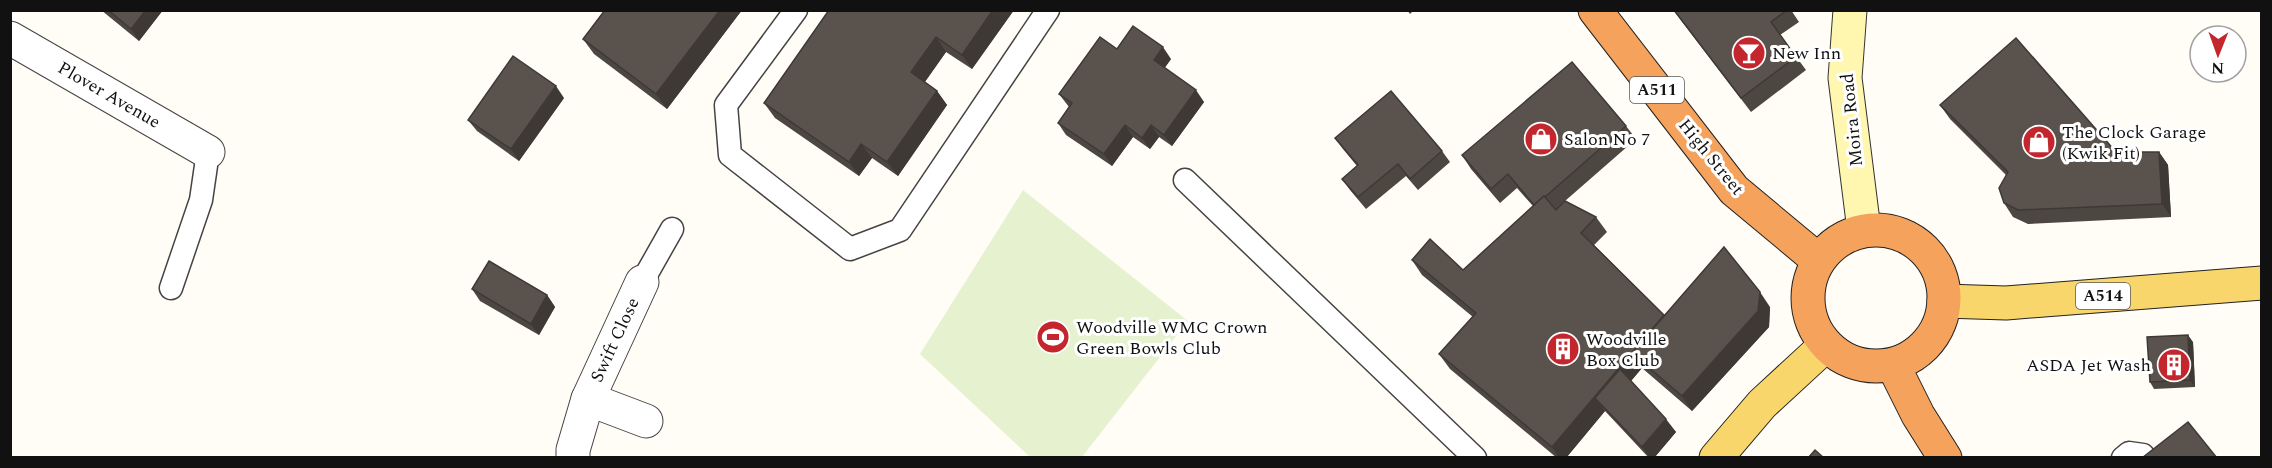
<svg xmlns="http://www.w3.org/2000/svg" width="2272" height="468" viewBox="0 0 2272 468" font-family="Spectral,serif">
	<rect width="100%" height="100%" fill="#fffdf5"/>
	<!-- pitch -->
	<path fill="#e6f2cf" d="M1023,190L1188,321L1082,457H1030L920,354Z"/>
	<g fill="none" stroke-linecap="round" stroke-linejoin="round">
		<!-- lane casing -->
		<g stroke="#444" stroke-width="25">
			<g id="lane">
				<path d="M796,10L726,105L730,155L850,249L900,230L1048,10"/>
				<path d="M1185,180L1475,458"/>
				<path d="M642,282L672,229"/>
				<path d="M171,288L201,200L208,152"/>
				<path d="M2123,458L2129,453L2143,455"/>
			</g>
		</g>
		<!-- street casing -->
		<g stroke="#444" stroke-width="35">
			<g id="street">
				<path d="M10,38L208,152"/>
				<path d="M588,399L646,421"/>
				<path d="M573,458V450L588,399L642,282"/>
			</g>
		</g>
		<!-- secondary casing -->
		<g stroke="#333" stroke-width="35">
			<path id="secondary" d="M1850,10L1845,78L1864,230"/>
		</g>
		<!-- primary casing -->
		<g stroke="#222" stroke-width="35">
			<g id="primary">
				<path d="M1944,301L2006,303L2262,283"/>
				<path d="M1716,458L1762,404L1826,345"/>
			</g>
		</g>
		<!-- highway casing -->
		<g stroke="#222" stroke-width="35">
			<g id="highway">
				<path d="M1595,10L1734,190L1818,260"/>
				<circle cx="1876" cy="298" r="68"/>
				<path d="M1893,365L1918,415L1945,458"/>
			</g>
		</g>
		<!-- lane -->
		<use href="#lane" stroke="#fff" stroke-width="22"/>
		<!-- street -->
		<use href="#street" stroke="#fff" stroke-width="33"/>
		<!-- secondary -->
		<use href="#secondary" stroke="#fff6b0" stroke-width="33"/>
		<!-- primary -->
		<use href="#primary" stroke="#f9d66b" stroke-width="33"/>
		<!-- highway -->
		<use href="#highway" stroke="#f5a25d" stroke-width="33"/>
	</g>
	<!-- wall -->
	<g fill="#4d4742">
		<path d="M101,10H163L139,41Z"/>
		<path d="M605,10H742L667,109L594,54L583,39Z"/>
		<path d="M829,10H1014L972,69L946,52L925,82L937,91L947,105L898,176L872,158L859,176L775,118L764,103Z"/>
		<path d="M1407,10H1414L1410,14Z"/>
		<path d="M1673,10H1791L1799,22L1780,35L1806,70L1751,112Z"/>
		<path d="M1117,49L1171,59L1164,68L1204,102L1172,146L1159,137L1150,149L1133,137L1112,166L1066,135L1058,123L1069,107L1059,94Z"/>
		<path d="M564,98L519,161L477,131L468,120Z"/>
		<path d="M1940,105L2116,152H2159L2168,165L2171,217L2028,224L2013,217L2004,203L2006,175L1950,119Z"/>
		<path d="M1626,126L1636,139L1565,201L1596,217L1607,232L1594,245L1664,315L1770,307L1769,327L1692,411L1642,368L1631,381L1676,432L1654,458H1649L1605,411L1566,458H1557L1450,369L1439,354L1473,317L1422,275L1412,260L1463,270L1533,206L1517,188L1500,203L1471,169L1462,155Z"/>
		<path d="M1335,138L1442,151L1450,162L1418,190L1406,176L1366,209L1350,190L1342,179L1357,166L1343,149Z"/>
		<path d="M472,289L547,295L555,307L539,335L480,301Z"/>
		<path d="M2193,342L2195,387L2154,389L2150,382Z"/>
	</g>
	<!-- shaded-wall -->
	<g fill="#3f3936">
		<path d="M146,10H163L139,41L131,29Z"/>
		<path d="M720,10H742L667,109L656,94Z"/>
		<path d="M993,10H1014L972,69L962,55Z"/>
		<path d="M936,37L946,52L921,87L911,72Z"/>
		<path d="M1163,47L1171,59L1162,72L1154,60Z"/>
		<path d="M556,86L564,98L519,161L511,149Z"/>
		<path d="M1196,90L1204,102L1172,146L1164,135Z"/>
		<path d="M937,91L947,105L898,176L887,162Z"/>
		<path d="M1125,125L1133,137L1112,166L1104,154Z"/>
		<path d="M1151,125L1159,137L1150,149L1142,138Z"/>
		<path d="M861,144L872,158L859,176L849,162Z"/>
		<path d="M2159,152L2168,165L2171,217L2162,204Z"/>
		<path d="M1760,292L1770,307L1769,327L1692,411L1682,396Z"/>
		<path d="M547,295L555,307L539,335L531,324Z"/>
		<path d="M2188,335L2193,342L2195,387L2190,380Z"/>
		<path d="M1632,353L1642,368L1607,409L1595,398L1605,411L1566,458H1559L1552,447Z"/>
		<path d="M1666,419L1676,432L1654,458H1650L1642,447Z"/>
	</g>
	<!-- building -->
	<g fill="#5a524d" stroke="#3f3936" stroke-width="1.5">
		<path d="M108,10H146L131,29Z"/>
		<path d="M605,10H720L656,94L583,39Z"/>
		<path d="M829,10H993L962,55L936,37L911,72L937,91L887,162L861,144L849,162L764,103Z"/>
		<path d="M1674,10H1787L1771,22L1796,57L1741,98Z"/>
		<path d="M1133,26L1163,47L1154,60L1196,90L1164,135L1151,125L1142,138L1125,125L1104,154L1058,123L1072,103L1059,94L1100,37L1117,49Z"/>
		<path d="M2016,38L2116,152H2159L2162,204L2018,210L2004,203L1999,188L2008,172L1940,105Z"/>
		<path d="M513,56L556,86L511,149L468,120Z"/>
		<path d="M1572,62L1626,126L1545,197L1544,196L1534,205L1508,174L1491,189L1462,155Z"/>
		<path d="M1391,91L1442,151L1410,179L1398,164L1358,197L1342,179L1358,165L1335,138Z"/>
		<path d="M1544,196L1556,210L1565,201L1596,217L1581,233L1664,315L1552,447L1439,354L1476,313L1412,260L1430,239L1463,270Z"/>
		<path d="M1724,247L1760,292L1758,311L1682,396L1632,353Z"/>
		<path d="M489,261L547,295L531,324L472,289Z"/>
		<path d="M2188,335L2190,380L2150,382L2147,337Z"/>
		<path d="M1620,369L1666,419L1642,447L1595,398Z"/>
		<path d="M2188,422L2217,458H2142Z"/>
		<path d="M1815,450L1824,458H1808Z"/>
	</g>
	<!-- icons -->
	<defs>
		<g id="bar-disc" transform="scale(1.725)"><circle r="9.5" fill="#c4262e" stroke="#fff"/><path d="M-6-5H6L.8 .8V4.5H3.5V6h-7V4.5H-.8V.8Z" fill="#fff"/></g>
		<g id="shop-disc" transform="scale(1.725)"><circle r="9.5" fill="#c4262e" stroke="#fff"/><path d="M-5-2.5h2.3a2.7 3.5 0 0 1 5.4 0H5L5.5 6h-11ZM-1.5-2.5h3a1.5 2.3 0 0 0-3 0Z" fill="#fff"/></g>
		<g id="stadium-disc" transform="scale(1.725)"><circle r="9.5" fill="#c4262e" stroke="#fff"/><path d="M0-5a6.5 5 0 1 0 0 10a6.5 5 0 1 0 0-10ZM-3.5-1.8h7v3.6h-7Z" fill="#fff"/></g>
		<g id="building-disc" transform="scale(1.725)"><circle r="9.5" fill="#c4262e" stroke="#fff"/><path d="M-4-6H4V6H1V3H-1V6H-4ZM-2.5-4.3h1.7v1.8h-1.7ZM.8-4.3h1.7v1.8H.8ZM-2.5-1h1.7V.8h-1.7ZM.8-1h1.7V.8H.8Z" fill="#fff"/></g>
	</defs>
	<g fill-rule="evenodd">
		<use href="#bar-disc" x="1749" y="53"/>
		<use href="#shop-disc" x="1541" y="139"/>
		<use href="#shop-disc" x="2039" y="142"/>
		<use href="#stadium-disc" x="1053" y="337"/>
		<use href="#building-disc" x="1563" y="349"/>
		<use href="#building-disc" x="2174" y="365"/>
	</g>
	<g text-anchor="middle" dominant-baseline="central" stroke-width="6" stroke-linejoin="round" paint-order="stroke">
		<!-- shield labels -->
		<g fill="#fff" stroke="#585858" stroke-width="1.5">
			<rect x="1630" y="77" width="54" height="26" rx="4.5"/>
			<rect x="2076" y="283" width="54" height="26" rx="4.5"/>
		</g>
		<g font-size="16" font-weight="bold" fill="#111">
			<text x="1657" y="90">A511</text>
			<text x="2103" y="296">A514</text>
		</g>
		<!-- poi labels -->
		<g font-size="18" fill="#111" stroke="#fff" text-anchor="start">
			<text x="1772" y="53">New Inn</text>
			<text x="2062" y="132">The Clock Garage<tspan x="2062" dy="21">(Kwik Fit)</tspan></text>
			<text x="1564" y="139">Salon No 7</text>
			<text x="1076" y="327">Woodville WMC Crown<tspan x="1076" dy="21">Green Bowls Club</tspan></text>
			<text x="1586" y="339">Woodville<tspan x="1586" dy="21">Box Club</tspan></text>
			<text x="2151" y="365" text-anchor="end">ASDA Jet Wash</text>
		</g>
		<!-- street labels -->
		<g font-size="18" fill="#111" stroke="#fff">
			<text transform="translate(109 95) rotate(30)">Plover Avenue</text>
			<text transform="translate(1852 120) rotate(-96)">Moira Road</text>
			<text transform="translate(1711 157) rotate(51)">High Street</text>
			<text transform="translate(615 340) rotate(-65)">Swift Close</text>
		</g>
	</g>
	<!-- border -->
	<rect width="2272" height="468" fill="none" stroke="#111111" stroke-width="24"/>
	<!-- north arrow -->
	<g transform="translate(2218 54) rotate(181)"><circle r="28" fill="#ffffff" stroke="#a0a0a0" stroke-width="1.5"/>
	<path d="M0-4.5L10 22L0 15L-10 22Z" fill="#c4262e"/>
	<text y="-9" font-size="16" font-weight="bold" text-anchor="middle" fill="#111111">N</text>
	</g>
</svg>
